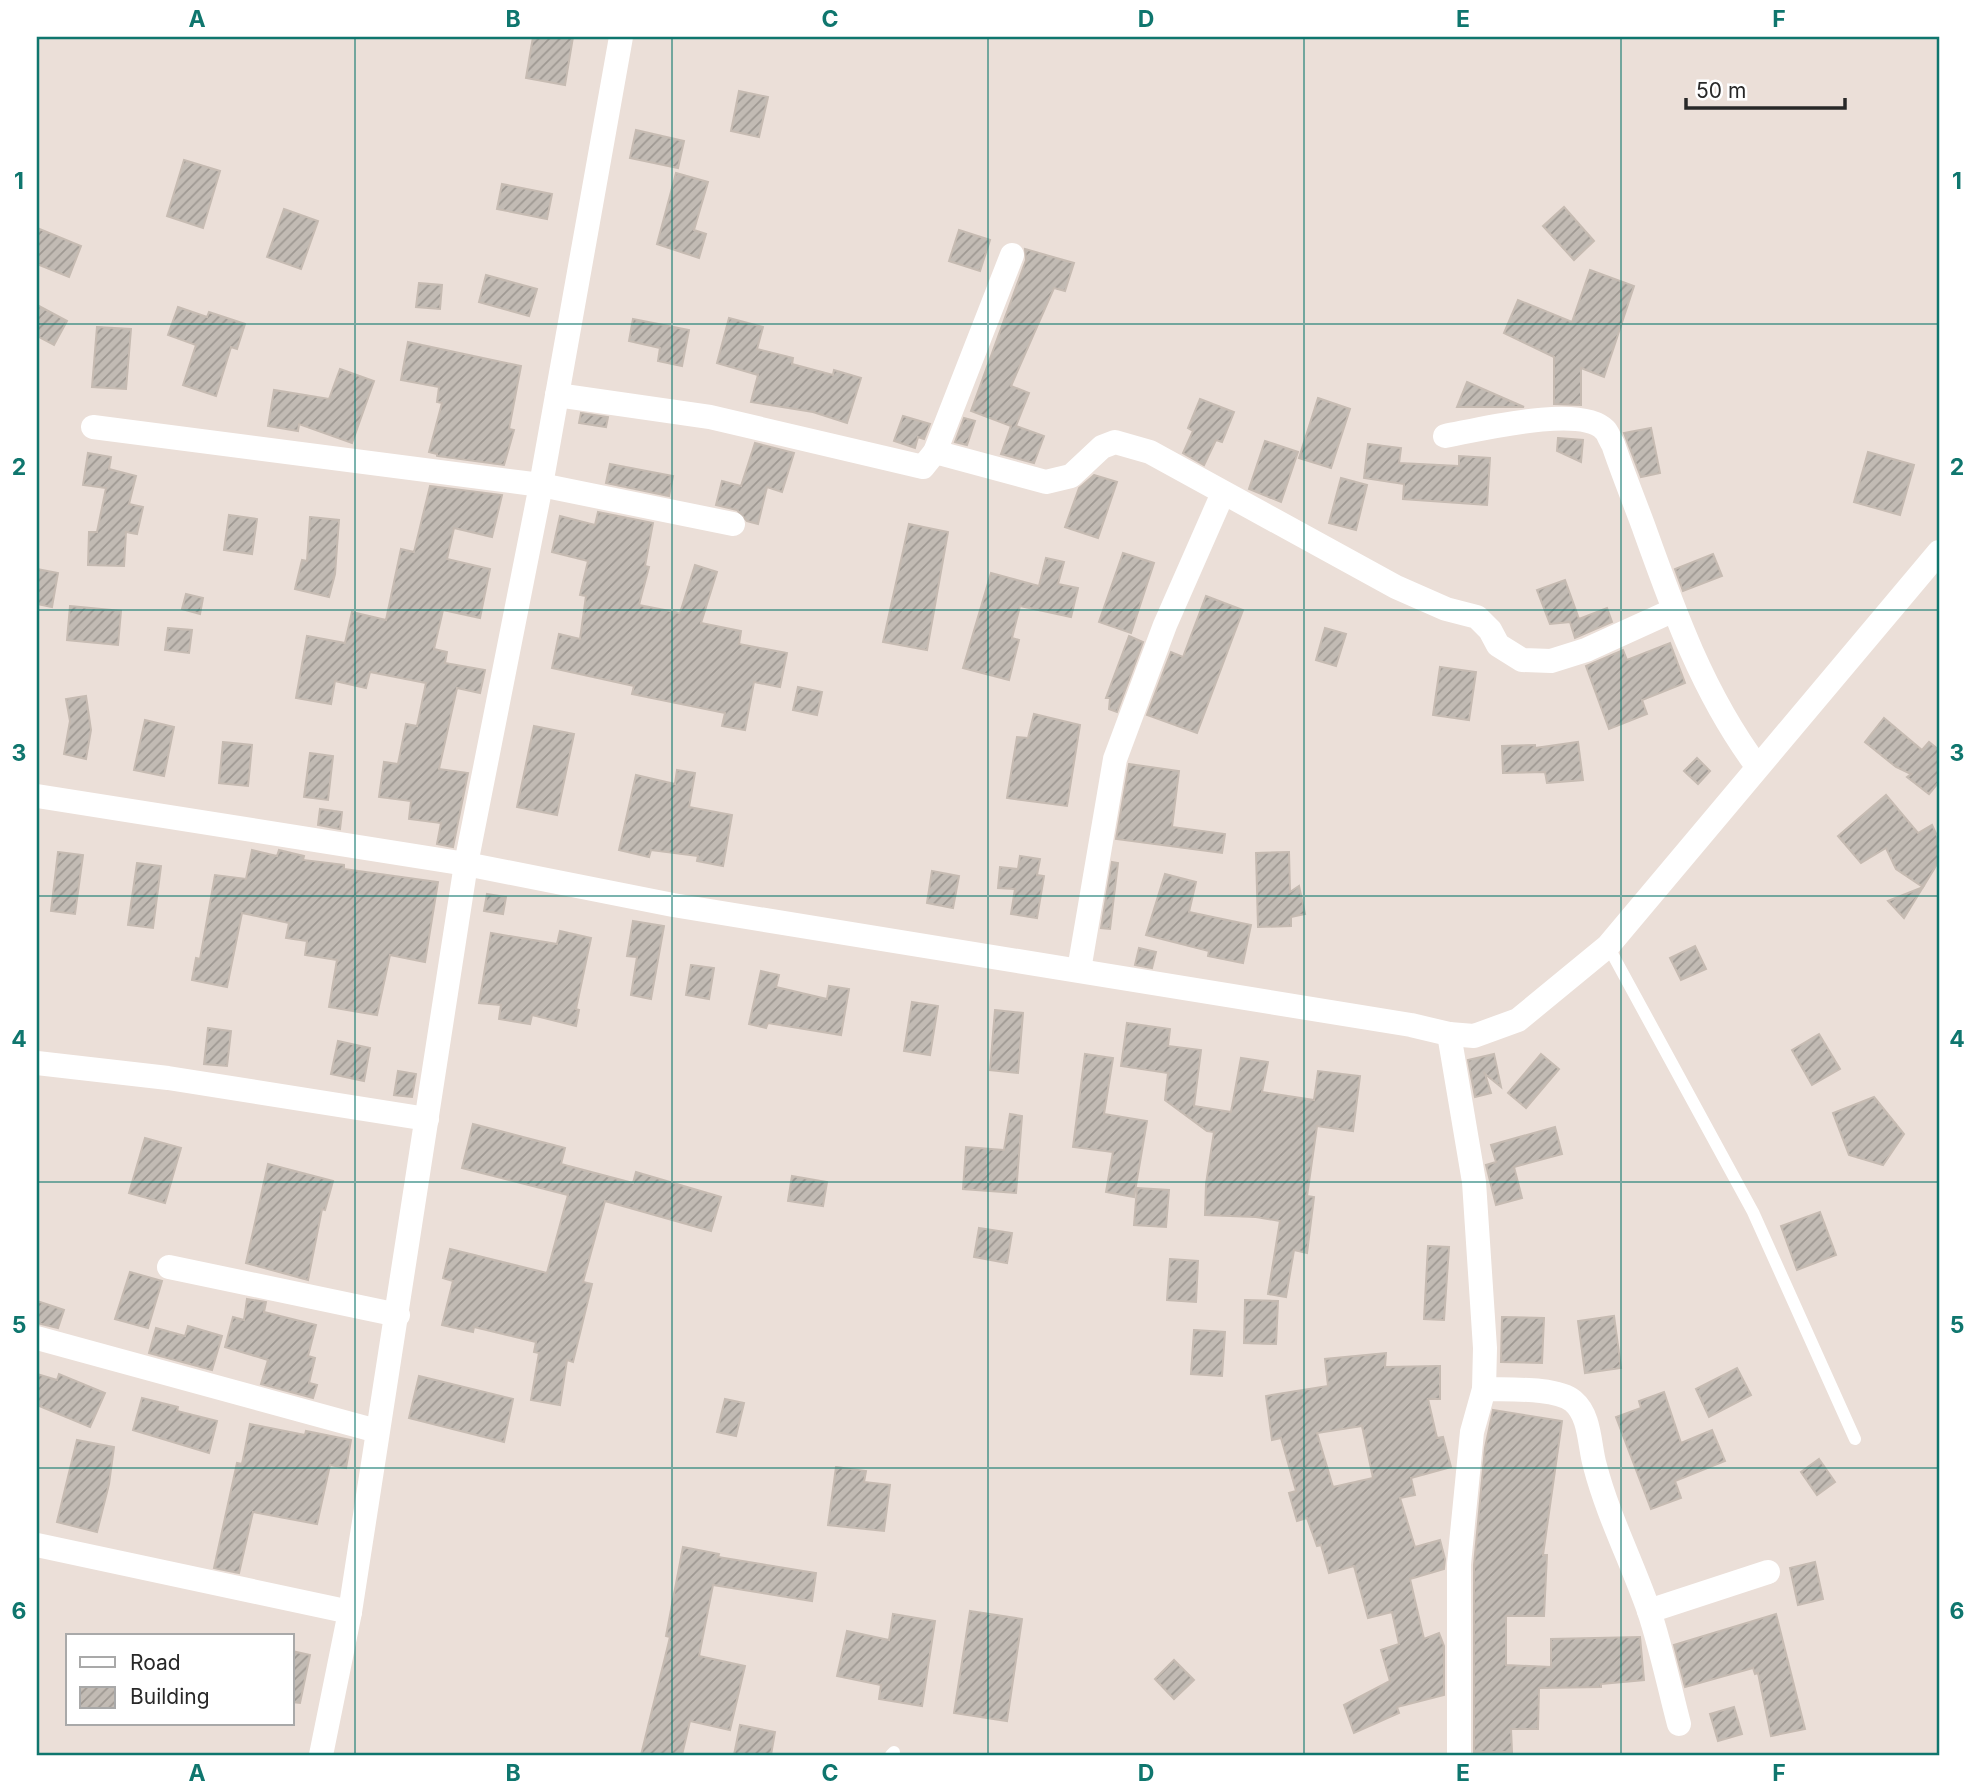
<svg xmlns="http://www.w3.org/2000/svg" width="1976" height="1792" viewBox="0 0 1976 1792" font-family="Inter,sans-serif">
	<defs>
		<pattern id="building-hatch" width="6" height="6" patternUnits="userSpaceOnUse" patternTransform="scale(1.75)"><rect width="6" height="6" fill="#c2bbb4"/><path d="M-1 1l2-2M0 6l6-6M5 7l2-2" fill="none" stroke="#9e9892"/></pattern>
	</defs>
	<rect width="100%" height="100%" fill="#ebdfd8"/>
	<!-- building -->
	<g fill="url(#building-hatch)" stroke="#c6bbb2" stroke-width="2" fill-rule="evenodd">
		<path d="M533,37H573L565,85L526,78Z"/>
		<path d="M739,91L768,97L759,137L731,131Z"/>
		<path d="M636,130L684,141L678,168L630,158Z"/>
		<path d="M184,160L220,171L203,228L167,216Z"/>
		<path d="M676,173L708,182L694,230L706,234L699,258L657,244Z"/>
		<path d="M502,184L552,194L547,219L497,209Z"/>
		<path d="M1564,207L1594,241L1574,260L1543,226Z"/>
		<path d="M284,209L318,221L301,269L267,257Z"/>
		<path d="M37,228L81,246L69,277L37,264Z"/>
		<path d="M959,230L990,240L980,271L949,261Z"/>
		<path d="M1025,249L1074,263L1065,291L1054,288L1011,386L1029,393L1016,426L1044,436L1034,463L1001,454L1011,426L971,411L1026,260Z"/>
		<path d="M1590,270L1634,286L1604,377L1581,368V405L1554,404V357L1504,333L1518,300L1572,322Z"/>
		<path d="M486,275L537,289L529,316L479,302Z"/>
		<path d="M419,283L442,285L440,309L416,307Z"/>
		<path d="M37,305L67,321L54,345L37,336Z"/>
		<path d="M178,307L207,317L209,312L245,324L237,349L231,347L216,396L183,385L196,345L168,335Z"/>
		<path d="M729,318L763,327L757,349L793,358L792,364L833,375L834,370L861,378L847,423L813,412L751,402L758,375L717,363Z"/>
		<path d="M633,319L689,330L682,366L658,361L660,348L629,341Z"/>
		<path d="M97,327L131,329L126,389L92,387Z"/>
		<path d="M408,342L521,366L509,429L514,430L504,465L437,456V454L429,452L442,403L437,402L439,387L401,380Z"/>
		<path d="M340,369L374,381L352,443L299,424L298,431L268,426L274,390L329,399Z"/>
		<path d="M1467,382L1524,407H1457Z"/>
		<path d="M1318,398L1350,409L1331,468L1299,458Z"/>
		<path d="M1200,399L1234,412L1222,442L1216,440L1204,465L1183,453L1193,431L1188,428Z"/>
		<path d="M581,413L608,417L606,427L579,423Z"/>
		<path d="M903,416L930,424L924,439L918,437L915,448L894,441Z"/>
		<path d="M964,418L975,421L967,445L955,442Z"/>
		<path d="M1651,428L1660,473L1641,477L1624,433Z"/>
		<path d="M1558,438L1583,440L1581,462L1557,451Z"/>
		<path d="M1265,441L1298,452L1281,502L1249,489Z"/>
		<path d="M755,443L794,453L782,492L767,487L758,524L747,521L737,510L716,505L722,481L741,486Z"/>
		<path d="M1368,444L1401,448L1399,463L1459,466V456L1490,458L1487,505L1403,499L1404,484L1364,478Z"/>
		<path d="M1868,452L1914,465L1900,515L1854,502Z"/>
		<path d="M88,453L111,457L109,469L136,476L129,504L143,507L137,534L126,532L124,566L88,565L89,532H97L106,488L83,485Z"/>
		<path d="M610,464L673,476L669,496L606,483Z"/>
		<path d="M1094,475L1117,482L1098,538L1065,527L1079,488Z"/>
		<path d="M1341,478L1367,485L1356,530L1329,523Z"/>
		<path d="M430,486L502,495L492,537L454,528L447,559L490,569L480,618L443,610L434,649L447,652L445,663L485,670L480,693L457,688L439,769L468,773L453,847L437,844L441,823L409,819L411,801L379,797L384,762L398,764L406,724L417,726L426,683L370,672L366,688L335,681L331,704L296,698L307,636L345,643L352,612L386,620L401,549L414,552Z"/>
		<path d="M598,512L653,523L645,566L649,567L639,605L680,613L695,565L717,572L701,623L741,631L739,644L787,653L780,687L754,682L745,730L722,726L725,713L632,694L634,686L552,668L559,634L580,639L586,596L580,595L588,561L552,552L560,516L595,525Z"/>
		<path d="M229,515L257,519L252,554L224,550Z"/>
		<path d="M310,517L339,520L335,574L329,597L295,589L302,560L307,561Z"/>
		<path d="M909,524L948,532L927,650L883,642Z"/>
		<path d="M1123,553L1154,563L1131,633L1099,622Z"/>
		<path d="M1713,554L1722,576L1683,591L1675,569Z"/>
		<path d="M1046,558L1064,562L1058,584L1078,588L1071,617L1020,606L1012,638L1019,640L1009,680L963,668L991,573L1039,586Z"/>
		<path d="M37,569L58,573L52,607L37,604Z"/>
		<path d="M1565,580L1579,619L1607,608L1612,622L1575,638L1570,622L1550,624L1537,590Z"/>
		<path d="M186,594L203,598L200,614L182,609Z"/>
		<path d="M1206,596L1243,610L1197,733L1147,715L1171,652L1183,657Z"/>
		<path d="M70,606L121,611L118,645L67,640Z"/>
		<path d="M168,628L192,630L189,653L165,650Z"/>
		<path d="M1325,628L1346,634L1336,666L1316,660Z"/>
		<path d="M1129,636L1143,642L1117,712L1109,709L1110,698H1106Z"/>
		<path d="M1670,643L1685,683L1642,700L1647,714L1609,729L1586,666L1623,650L1627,660Z"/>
		<path d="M1440,667L1476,672L1469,720L1433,715Z"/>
		<path d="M798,687L822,692L817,715L793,710Z"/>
		<path d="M86,696L91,730L86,759L64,754L70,721L66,699Z"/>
		<path d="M1034,714L1080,725L1067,806L1007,798L1017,737L1028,738Z"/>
		<path d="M1884,718L1922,750L1929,742L1939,750V782L1929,794L1907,777L1911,774L1896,767L1865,742Z"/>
		<path d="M145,720L174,727L164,776L134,770Z"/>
		<path d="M534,726L574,734L557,815L517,807Z"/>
		<path d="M223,742L252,745L248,786L219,783Z"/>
		<path d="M1578,742L1583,780L1547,783L1545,772L1503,773L1502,746L1535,745V748Z"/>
		<path d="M310,753L333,756L328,800L304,797Z"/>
		<path d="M1697,758L1710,771L1698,784L1684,771Z"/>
		<path d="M1129,764L1179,771L1172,827L1225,834L1222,853L1116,839Z"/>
		<path d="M677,770L695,773L689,807L732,815L723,866L697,861L698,856L651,850L649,857L619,850L636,775L675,784Z"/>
		<path d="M1886,795L1918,833L1932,825L1939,840V861L1923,887L1896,869L1886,848L1861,863L1838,836Z"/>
		<path d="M320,809L342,812L340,829L318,825Z"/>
		<path d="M252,850L277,856L279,850L304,856L303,860L344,865V869L438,882L425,962L390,955L377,1015L329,1007L337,960L305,955L307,941L286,938L289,923L242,913L227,987L192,980L196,958L200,959L215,875L246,879Z"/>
		<path d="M58,852L83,855L75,914L51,911Z"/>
		<path d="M1289,852L1290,892L1299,886L1305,914L1291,917V926L1258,927L1256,853Z"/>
		<path d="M1020,856L1040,859L1037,875L1044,876L1037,918L1011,914L1015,889L998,888L1000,867L1018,869Z"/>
		<path d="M1112,862L1118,863L1110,929L1101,928Z"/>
		<path d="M137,863L161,866L153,928L128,925Z"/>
		<path d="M932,871L959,876L953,908L927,903Z"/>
		<path d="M1165,874L1196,882L1189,912L1251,925L1243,963L1208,956L1209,951L1146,935Z"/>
		<path d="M1923,887L1904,918L1888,901Z"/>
		<path d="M487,894L506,897L503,914L484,911Z"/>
		<path d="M633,921L664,926L651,999L631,995L637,957L627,956Z"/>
		<path d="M560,931L591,938L576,1009L579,1010L576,1026L532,1015L530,1024L499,1019L501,1005L479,1003L491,933L557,944Z"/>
		<path d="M1695,946L1706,969L1681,980L1670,958Z"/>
		<path d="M1139,948L1156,952L1152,968L1135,965Z"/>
		<path d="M691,965L714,968L709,999L686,995Z"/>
		<path d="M761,971L779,975L776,987L827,999L829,986L849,989L841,1035L768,1023L766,1028L749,1024Z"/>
		<path d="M912,1002L938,1006L930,1055L904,1051Z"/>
		<path d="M995,1010L1023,1013L1018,1073L990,1070Z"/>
		<path d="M1127,1023L1170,1029L1168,1046L1201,1050L1194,1106L1231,1112L1241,1058L1268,1062L1262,1092L1314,1100L1318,1071L1360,1076L1353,1131L1317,1126L1307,1196L1314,1197L1307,1253L1294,1250L1286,1297L1268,1294L1280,1221L1256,1217L1205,1215L1206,1184L1214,1132L1207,1131L1165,1100L1168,1073L1121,1066Z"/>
		<path d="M208,1028L231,1031L227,1066L204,1064Z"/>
		<path d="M1819,1034L1840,1069L1812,1085L1792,1050Z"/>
		<path d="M338,1041L370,1048L364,1081L331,1074Z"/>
		<path d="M1085,1054L1113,1058L1104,1114L1147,1121L1134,1197L1106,1192L1113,1152L1073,1147Z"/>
		<path d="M1494,1054L1501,1087L1485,1074L1491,1093L1475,1097L1468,1060Z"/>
		<path d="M1541,1054L1559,1069L1526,1108L1508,1093Z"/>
		<path d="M398,1071L416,1074L412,1097L394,1095Z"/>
		<path d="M1874,1097L1904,1134L1883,1165L1849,1155L1833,1113Z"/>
		<path d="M1010,1114L1022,1116L1016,1193L963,1189L966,1147L1004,1150Z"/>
		<path d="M473,1124L565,1148L561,1164L633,1183L636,1172L721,1197L711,1231L605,1201L583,1282L592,1284L573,1362L567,1360L560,1405L531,1400L539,1353L534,1352L536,1342L474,1327L473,1332L442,1325L453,1281L443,1278L450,1249L547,1273L568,1195L462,1168Z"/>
		<path d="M1555,1127L1562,1154L1514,1167L1522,1198L1496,1205L1486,1165L1496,1162L1491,1145Z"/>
		<path d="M145,1138L181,1148L165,1203L129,1193Z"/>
		<path d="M268,1164L333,1181L325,1210L322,1209L308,1280L246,1263Z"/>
		<path d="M792,1176L827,1182L823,1206L788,1201Z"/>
		<path d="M1137,1188L1169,1190L1166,1227L1134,1225Z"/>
		<path d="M1820,1212L1836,1255L1797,1270L1781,1226Z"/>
		<path d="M979,1228L1012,1233L1007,1263L974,1257Z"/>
		<path d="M1428,1246L1449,1247L1444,1320L1424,1319Z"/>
		<path d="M1170,1259L1198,1261L1196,1302L1167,1300Z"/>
		<path d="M130,1272L162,1281L148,1328L115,1319Z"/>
		<path d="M247,1299L266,1302L264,1312L316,1325L308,1356L315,1358L309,1383L317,1385L313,1398L261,1384L268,1360L225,1347L233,1317L244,1320Z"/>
		<path d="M1245,1300L1278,1301L1276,1344L1244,1343Z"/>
		<path d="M37,1301L64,1310L58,1328L37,1323Z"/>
		<path d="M1614,1316L1621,1368L1585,1373L1578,1321Z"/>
		<path d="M1502,1317L1544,1318L1542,1363L1501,1362Z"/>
		<path d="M188,1326L222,1336L212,1370L149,1353L156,1328L185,1336Z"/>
		<path d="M1194,1330L1225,1332L1222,1376L1191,1374Z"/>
		<path d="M1386,1353L1385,1367L1440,1366V1399H1428L1437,1438L1443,1437L1451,1467L1411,1478L1415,1495L1400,1498L1415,1547L1440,1540L1445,1559L1444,1569L1410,1579L1424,1639L1439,1633L1444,1646V1695L1397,1707L1399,1713L1354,1733L1344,1705L1390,1681L1381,1650L1399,1644L1392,1612L1368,1618L1354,1566L1329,1573L1321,1545L1317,1546L1307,1518L1297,1521L1289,1493L1296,1491L1281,1438L1272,1440L1266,1396L1328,1386L1325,1359ZM1362,1426L1373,1478L1333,1487L1317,1433Z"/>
		<path d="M1737,1368L1751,1395L1709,1417L1696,1389Z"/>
		<path d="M37,1374L57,1380L59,1374L105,1393L90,1427L37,1405Z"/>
		<path d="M419,1376L513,1399L504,1442L409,1418Z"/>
		<path d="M1664,1392L1681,1443L1712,1430L1725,1461L1675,1481L1681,1498L1651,1509L1616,1417L1641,1408L1639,1401Z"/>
		<path d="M142,1398L178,1407L177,1411L217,1421L209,1453L133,1430Z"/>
		<path d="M725,1399L744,1403L736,1436L717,1432Z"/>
		<path d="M1493,1410L1562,1421L1543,1555H1547L1544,1616H1506V1665L1551,1667V1639L1640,1637L1644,1680L1601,1684V1687L1539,1688L1538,1729H1511L1512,1752H1474V1565L1485,1448Z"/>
		<path d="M250,1424L305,1435L306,1431L351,1440L346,1468L330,1465L317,1524L253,1512L239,1573L214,1568L237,1463L242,1464Z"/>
		<path d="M77,1440L114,1447L109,1484L97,1532L57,1522Z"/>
		<path d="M1819,1459L1835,1482L1817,1495L1801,1472Z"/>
		<path d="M836,1467L866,1471L864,1482L890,1485L884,1531L828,1525Z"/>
		<path d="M683,1547L719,1554L718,1557L816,1573L812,1601L713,1585L699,1656L745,1666L730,1730L690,1721L682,1755H641L670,1637L666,1636Z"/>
		<path d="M1815,1562L1823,1599L1798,1605L1790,1568Z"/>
		<path d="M970,1611L1022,1619L1007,1721L954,1713Z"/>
		<path d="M893,1614L935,1621L922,1706L879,1699L881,1685L837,1676L847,1631L889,1640Z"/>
		<path d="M1776,1614L1805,1729L1771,1736L1758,1673L1755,1674L1753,1668L1685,1687L1674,1645Z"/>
		<path d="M292,1651L310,1655L300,1703L292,1702Z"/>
		<path d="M1174,1660L1194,1680L1174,1699L1155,1679Z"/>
		<path d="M1734,1707L1742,1734L1718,1741L1710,1714Z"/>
		<path d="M740,1725L775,1732L771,1755H734Z"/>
	</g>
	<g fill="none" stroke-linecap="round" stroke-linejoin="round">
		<!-- service -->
		<g stroke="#fff" stroke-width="12">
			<path d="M1608,946L1753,1212L1855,1439"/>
			<path d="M891,1755L894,1752"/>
		</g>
		<!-- minor -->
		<g stroke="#fff" stroke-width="24">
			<path d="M557,395L710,417L923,467L935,452L1012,255"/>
			<path d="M93,427L541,485L733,524"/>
			<path d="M1445,436C1478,430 1581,404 1605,430C1608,433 1610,440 1613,444C1622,471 1633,498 1643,525C1673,609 1703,694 1757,766"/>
			<path d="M935,452L1046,482L1071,476L1102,447L1115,442L1150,452L1396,587L1446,609L1477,617L1490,630L1498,645L1522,660L1551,661L1586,650L1674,610"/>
			<path d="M37,796L466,864L673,905L1411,1025L1449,1034L1474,1182L1485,1348L1484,1389L1472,1432L1459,1564V1755"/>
			<path d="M1079,970L1115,759L1165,625L1223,493"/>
			<path d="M1449,1034L1474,1036L1518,1020L1608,946L1939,552"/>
			<path d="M37,1063L168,1078L427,1119"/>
			<path d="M169,1267L398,1315"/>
			<path d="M37,1338L377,1431"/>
			<path d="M1484,1389C1507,1390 1556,1387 1573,1401C1591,1416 1589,1446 1595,1466C1608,1516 1632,1562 1649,1611C1661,1647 1669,1686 1679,1724"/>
			<path d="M37,1545L350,1612"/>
			<path d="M1649,1611L1768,1572"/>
			<path d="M321,1755L350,1612L466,864L541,485L621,37"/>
		</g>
	</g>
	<!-- grid -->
	<path fill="none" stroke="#0f766e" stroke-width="2" stroke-opacity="0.55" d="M355,37V1755M672,37V1755M988,37V1755M1304,37V1755M1621,37V1755M37,324H1939M37,610H1939M37,896H1939M37,1182H1939M37,1468H1939"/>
	<!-- border -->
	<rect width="1976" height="1792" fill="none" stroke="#ffffff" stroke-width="77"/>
	<!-- legend -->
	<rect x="66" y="1634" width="228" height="91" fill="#ffffff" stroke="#a9a9a9" stroke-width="2"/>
	<rect x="80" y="1657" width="35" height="10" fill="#ffffff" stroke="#a9a9a9" stroke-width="2"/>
	<text x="130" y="1670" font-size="21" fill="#282828">Road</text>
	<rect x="80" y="1687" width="35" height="21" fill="url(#building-hatch)" stroke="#a9a9a9" stroke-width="2"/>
	<text x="130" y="1704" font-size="21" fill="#282828">Building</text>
	<!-- scale -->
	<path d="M1686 98v10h159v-10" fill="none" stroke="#282828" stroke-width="3.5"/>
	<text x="1696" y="98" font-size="21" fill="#282828" stroke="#ffffff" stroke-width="5" paint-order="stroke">50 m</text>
	<rect x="38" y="38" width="1900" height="1716" fill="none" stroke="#0f766e" stroke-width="2.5"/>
	<g font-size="23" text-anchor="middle" font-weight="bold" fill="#0f766e">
		<text x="197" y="27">A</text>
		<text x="513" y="27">B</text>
		<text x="830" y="27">C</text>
		<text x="1146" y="27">D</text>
		<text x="1463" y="27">E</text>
		<text x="1779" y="27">F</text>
		<text x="19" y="189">1</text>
		<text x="1957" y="189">1</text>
		<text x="19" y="475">2</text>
		<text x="1957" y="475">2</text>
		<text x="19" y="761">3</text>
		<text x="1957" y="761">3</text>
		<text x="19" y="1047">4</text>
		<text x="1957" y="1047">4</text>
		<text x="19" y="1333">5</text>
		<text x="1957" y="1333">5</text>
		<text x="19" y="1619">6</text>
		<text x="1957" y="1619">6</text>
		<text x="197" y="1781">A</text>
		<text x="513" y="1781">B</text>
		<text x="830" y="1781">C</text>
		<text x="1146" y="1781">D</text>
		<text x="1463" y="1781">E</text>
		<text x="1779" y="1781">F</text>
	</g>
</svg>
